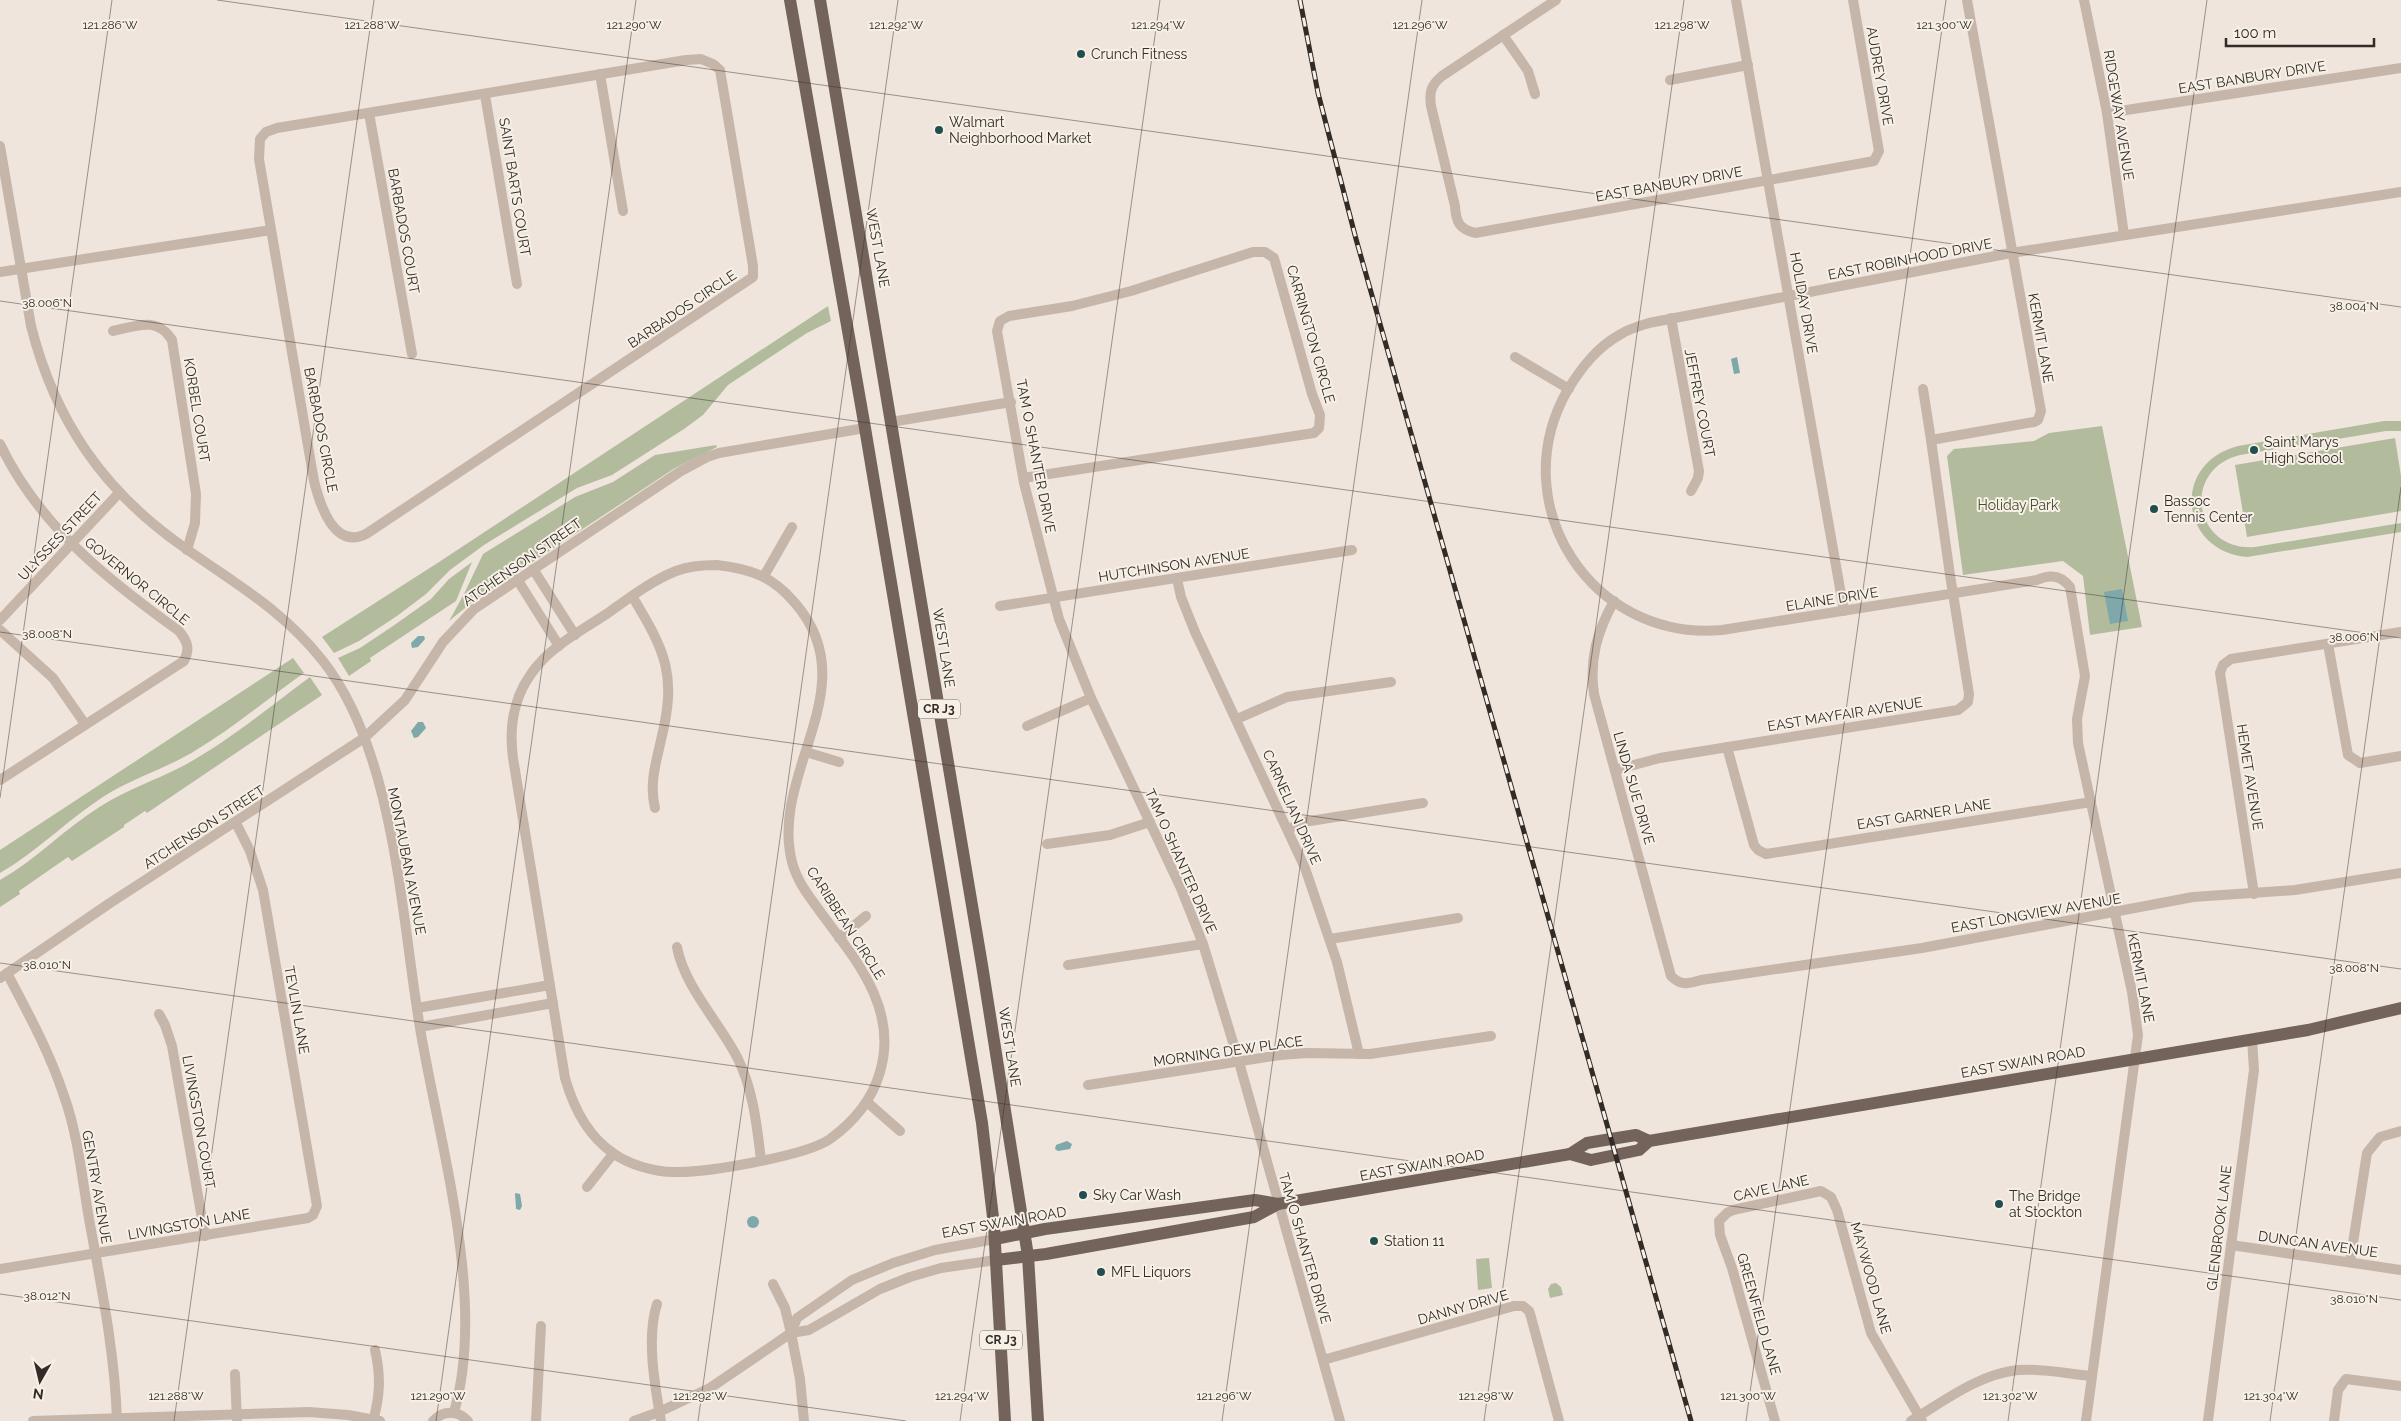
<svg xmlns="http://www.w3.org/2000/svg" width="2401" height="1421" viewBox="0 0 2401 1421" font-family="Raleway,sans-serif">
	<rect width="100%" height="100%" fill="#efe5dc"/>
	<!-- green -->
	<g fill="#b2bc9d">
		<path d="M828,306L831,321L807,333L728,385L703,415L684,429L612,475L577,488L484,545L450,570L426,594L397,616L359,641L334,653L322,637L439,562Z"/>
		<path d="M2384,421H2401V431H2386L2240,455C2180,470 2194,552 2255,547L2401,523V532L2247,557C2179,551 2171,463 2238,446Z"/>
		<path d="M2102,426L2142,627L2090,635L2083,576L2063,561L1963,575L1947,456L1954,449L2034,441L2049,433Z"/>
		<path d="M2395,438L2401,476V511L2247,537L2235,465Z"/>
		<path d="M716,445L717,447L675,468L475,600L449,621L464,594L483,554L575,497L613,482L655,455Z"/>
		<path d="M472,562L456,601L370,658L371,661L349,676L338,658L360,648L393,626L431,599L449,579Z"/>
		<path d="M293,658L304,673C267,699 232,729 193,752C166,768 137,777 111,792C71,816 40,850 0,873V850Z"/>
		<path d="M310,677L322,695L147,813L145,811L124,825V827L72,861L68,857L19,891L20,894L0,907V880C37,859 65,828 101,806C126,790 156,780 183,766C229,741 268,708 310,677Z"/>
		<path d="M1489,1258L1492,1288L1478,1290L1476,1259Z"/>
		<path d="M1556,1283L1561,1287L1563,1295L1550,1298L1548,1289L1551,1284Z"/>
	</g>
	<!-- water -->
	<g fill="#7ea8a9">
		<path d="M1737,357L1740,373L1734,374L1731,359Z"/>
		<path d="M2122,589L2128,621L2110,624L2104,592Z"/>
		<path d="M418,636H424L425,639L418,647L412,648L411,643Z"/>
		<path d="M418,722H423L426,728L418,737L414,738L411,731Z"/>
		<path d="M1067,1141L1072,1144L1070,1149L1058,1151L1055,1149L1056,1145Z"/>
		<path d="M515,1193L520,1194L522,1206L520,1210L516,1209Z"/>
		<circle cx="753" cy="1222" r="6"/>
	</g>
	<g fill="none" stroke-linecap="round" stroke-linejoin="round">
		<!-- minor -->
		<g stroke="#c6b6a9" stroke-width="10">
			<path d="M1556,0L1442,76C1431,85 1429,92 1431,106L1455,206C1456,222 1459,229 1475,233L1874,161L1879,151L1853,0"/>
			<path d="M1736,0L1844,611"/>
			<path d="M2084,0L2107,113L2124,235"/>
			<path d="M1503,35L1528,71L1535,94"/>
			<path d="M701,59L713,64L720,70L753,266V277L366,534C334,550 320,505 314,481L259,159L260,139L266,132L277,128L686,60Z"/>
			<path d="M600,74L623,211"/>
			<path d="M1670,80L1748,65"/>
			<path d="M485,95L517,284"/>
			<path d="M369,113L412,354"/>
			<path d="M2107,113L2401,68"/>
			<path d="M0,146L31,326C55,421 104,492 185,548C237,585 283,610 323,661C395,753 401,915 420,1028C439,1142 487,1300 454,1412"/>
			<path d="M0,272L271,230"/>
			<path d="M1671,318L1699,471L1698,478L1691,491"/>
			<path d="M113,331C137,326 157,316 172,340L196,494L195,523L187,550"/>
			<path d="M1515,357L1569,389"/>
			<path d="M1923,389L1931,440"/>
			<path d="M891,422L1011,402"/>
			<path d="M0,444C39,526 108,580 179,631C188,642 190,649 184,661L0,780"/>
			<path d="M1023,478L1314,433L1319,428L1320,415L1312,394L1274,258L1265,252H1253L1131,291L1072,306L1009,316L1000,321L997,331L1024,483L1059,619L1091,698L1180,886L1203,944L1239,1062L1340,1421"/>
			<path d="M717,565C751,569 772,576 795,603C868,687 769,772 792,862C797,881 808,895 819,910C854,958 899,1007 880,1072C872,1100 855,1121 830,1139C806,1156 705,1173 674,1172C655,1172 629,1165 613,1153C588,1136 573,1106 565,1078L513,758C509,728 513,699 531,674C549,647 581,631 608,613C629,598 651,581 676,571C689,566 703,565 717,565Z"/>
			<path d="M533,569L575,635"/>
			<path d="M764,576L792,527"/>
			<path d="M517,579L559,646"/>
			<path d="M1177,579L1181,597L1195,632L1305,868L1337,962L1359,1054"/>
			<path d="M632,596C666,652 677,675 661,740C656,763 649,784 655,808"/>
			<path d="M1614,601C1597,632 1589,659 1594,694L1671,976C1681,986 1688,984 1701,980L1922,948L2193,897L2295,890L2401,873"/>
			<path d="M1000,606L1352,550"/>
			<path d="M0,620L119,493"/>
			<path d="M0,630L53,678L85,724"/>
			<path d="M2328,644L2348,755L2360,763L2401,756"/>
			<path d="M1237,719L1287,697L1391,682"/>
			<path d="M1027,726L1091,698"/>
			<path d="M1727,747L1754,845L1758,850L1766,854L2091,802"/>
			<path d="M806,752L839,762"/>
			<path d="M1615,770L1660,758L1958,710L1968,702L1969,694L1950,575L1931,440L2034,422L2038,420L2041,411L1967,0"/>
			<path d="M1288,829L1304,822L1423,803"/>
			<path d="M1047,844L1110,835L1150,822"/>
			<path d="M2254,894L2220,673L2223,665L2231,659L2401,632"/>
			<path d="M839,938L866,916"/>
			<path d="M1330,939L1458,918"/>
			<path d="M677,947C684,986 719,1022 737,1057C753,1088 757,1126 761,1160"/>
			<path d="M1068,965L1203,944"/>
			<path d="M7,973C28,1013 50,1053 64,1096C78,1135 82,1178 89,1219C101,1285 115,1353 117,1421"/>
			<path d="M0,978L110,903L364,738L405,700L443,642L474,609L681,471L707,457L719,453L865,428"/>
			<path d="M417,1008L550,985"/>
			<path d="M159,1014L165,1025L172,1046L205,1236"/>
			<path d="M420,1027L553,1003"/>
			<path d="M1088,1085L1280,1055L1307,1053L1370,1054L1491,1036"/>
			<path d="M867,1102L900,1131"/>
			<path d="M587,1187L613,1154"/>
			<path d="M2231,1245L2401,1270"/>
			<path d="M2350,1262L2367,1153L2380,1137L2401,1131"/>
			<path d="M0,1269L308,1218L313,1215L317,1206L263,890L250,851L236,823"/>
			<path d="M773,1284L785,1308L791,1333L800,1379L804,1421"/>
			<path d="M657,1304C646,1338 655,1386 661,1421"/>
			<path d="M791,1333L797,1318L852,1280L893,1263L935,1250L995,1239"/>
			<path d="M1323,1360L1514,1306H1523L1529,1311L1531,1317L1559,1421"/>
			<path d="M235,1374L237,1421"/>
			<path d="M33,1421L309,1412L348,1415L380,1421"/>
			<path d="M373,1421C380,1396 381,1376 375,1350"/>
			<path d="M433,1421C443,1410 458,1410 468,1421"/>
			<path d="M536,1421L541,1326"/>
			<path d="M634,1421L659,1412L710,1388L791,1333L809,1330L880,1289L910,1277L941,1268L996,1260"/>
			<path d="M1775,1421L1732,1268L1720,1235L1719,1221L1727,1213L1733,1210L1821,1191L1831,1197L1837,1210L1871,1333L1922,1421"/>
			<path d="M1911,1421C1944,1401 1979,1374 2018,1370C2042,1368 2068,1374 2091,1376"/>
			<path d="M2086,1421L2138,1035L2132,992L2078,743L2077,719L2085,676L2070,587C2061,575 2050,574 2037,580L1722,630C1592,642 1503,505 1567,391C1581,368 1597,347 1621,334C1629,329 1640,326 1649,323L2011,253L2401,192"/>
			<path d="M2208,1421L2254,1070L2252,1039"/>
			<path d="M2334,1421L2338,1390L2346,1379L2401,1386"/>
		</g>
		<!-- major -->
		<g stroke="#74635b" stroke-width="12">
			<path d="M790,0L865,428L982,1123L994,1226L1005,1421"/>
			<path d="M820,0L982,965L1028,1256L1038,1421"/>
			<path d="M1570,1154L1587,1143L1611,1139L1636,1135L1649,1141"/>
			<path d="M995,1239L1045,1229L1255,1200L1278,1204"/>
			<path d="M996,1260L1046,1254L1254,1217L1278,1204L1570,1154L1591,1160L1639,1150L1649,1141L2308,1030L2401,1008"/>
		</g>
		<!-- rail casing -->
		<g stroke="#332b28" stroke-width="5">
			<path id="rail" d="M1300,0L1318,93L1356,239L1691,1421"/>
		</g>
		<!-- rail -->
		<use href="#rail" stroke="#f7f0e7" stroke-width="3" stroke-dasharray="9" stroke-linecap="butt"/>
	</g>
	<!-- ticks -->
	<path fill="none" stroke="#332b28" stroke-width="1" stroke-opacity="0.45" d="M217,0L2401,307M0,301L2401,638M0,632L2401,969M0,798L112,0M0,963L2401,1300M0,1294L906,1421M174,1421L374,0M436,1421L636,0M698,1421L898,0M960,1421L1160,0M1222,1421L1422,0M1484,1421L1684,0M1746,1421L1946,0M2008,1421L2207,0M2270,1421L2401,487"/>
	<!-- markers -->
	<g fill="#224e50" stroke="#f7f0e7" stroke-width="2">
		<circle cx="1081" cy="54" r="5"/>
		<circle cx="939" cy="130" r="5"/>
		<circle cx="2254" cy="450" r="5"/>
		<circle cx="2154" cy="509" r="5"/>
		<circle cx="1083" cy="1195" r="5"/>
		<circle cx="1999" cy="1204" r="5"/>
		<circle cx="1374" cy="1241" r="5"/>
		<circle cx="1101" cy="1272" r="5"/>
	</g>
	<g text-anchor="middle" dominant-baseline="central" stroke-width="4" stroke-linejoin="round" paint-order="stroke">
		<!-- shield labels -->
		<g fill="#f7f0e7" stroke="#6e6661" stroke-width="1">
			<rect x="918" y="699.5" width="42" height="19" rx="4"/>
			<rect x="980" y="1330.5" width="42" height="19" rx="4"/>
		</g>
		<g font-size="12" font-weight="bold" fill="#332b28">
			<text x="939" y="709">CR J3</text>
			<text x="1001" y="1340">CR J3</text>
		</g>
		<!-- poi labels -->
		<g font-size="14" fill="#332b28" stroke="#f7f0e7" text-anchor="start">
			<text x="1091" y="54">Crunch Fitness</text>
			<text x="949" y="122">Walmart<tspan x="949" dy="16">Neighborhood Market</tspan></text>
			<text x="2264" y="442">Saint Marys<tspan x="2264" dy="16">High School</tspan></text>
			<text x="2164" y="501">Bassoc<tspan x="2164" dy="16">Tennis Center</tspan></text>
			<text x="1093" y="1195">Sky Car Wash</text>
			<text x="2009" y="1196">The Bridge<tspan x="2009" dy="16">at Stockton</tspan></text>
			<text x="1384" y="1241">Station 11</text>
			<text x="1111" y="1272">MFL Liquors</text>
		</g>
		<!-- street labels -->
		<g font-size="14" fill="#332b28" stroke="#f7f0e7">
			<text transform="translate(1880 76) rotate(80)">AUDREY DRIVE</text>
			<text transform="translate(2252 77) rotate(-9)">EAST BANBURY DRIVE</text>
			<text transform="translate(2119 115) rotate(81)">RIDGEWAY AVENUE</text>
			<text transform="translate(1669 184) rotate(-10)">EAST BANBURY DRIVE</text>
			<text transform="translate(515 187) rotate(81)">SAINT BARTS COURT</text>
			<text transform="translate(404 231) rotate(80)">BARBADOS COURT</text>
			<text transform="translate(878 248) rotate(80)">WEST LANE</text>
			<text transform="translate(1910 259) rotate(-11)">EAST ROBINHOOD DRIVE</text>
			<text transform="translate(1804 303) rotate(80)">HOLIDAY DRIVE</text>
			<text transform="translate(682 309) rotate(-34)">BARBADOS CIRCLE</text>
			<text transform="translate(1311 334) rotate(74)">CARRINGTON CIRCLE</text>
			<text transform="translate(2041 338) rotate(80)">KERMIT LANE</text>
			<text transform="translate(1700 403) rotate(79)">JEFFREY COURT</text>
			<text transform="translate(197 410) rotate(81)">KORBEL COURT</text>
			<text transform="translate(321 430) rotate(79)">BARBADOS CIRCLE</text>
			<text transform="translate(1036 456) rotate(79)">TAM O SHANTER DRIVE</text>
			<text transform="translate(60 536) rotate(-47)">ULYSSES STREET</text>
			<text transform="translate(522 562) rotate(-35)">ATCHENSON STREET</text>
			<text transform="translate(1174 565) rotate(-9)">HUTCHINSON AVENUE</text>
			<text transform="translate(137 581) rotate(39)">GOVERNOR CIRCLE</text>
			<text transform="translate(1832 599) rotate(-9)">ELAINE DRIVE</text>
			<text transform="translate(944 648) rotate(81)">WEST LANE</text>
			<text transform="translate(1845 714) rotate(-9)">EAST MAYFAIR AVENUE</text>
			<text transform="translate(2250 777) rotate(81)">HEMET AVENUE</text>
			<text transform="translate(1634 788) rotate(74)">LINDA SUE DRIVE</text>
			<text transform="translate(1292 807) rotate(66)">CARNELIAN DRIVE</text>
			<text transform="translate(1924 814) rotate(-9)">EAST GARNER LANE</text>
			<text transform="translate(204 827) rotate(-33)">ATCHENSON STREET</text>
			<text transform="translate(407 861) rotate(79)">MONTAUBAN AVENUE</text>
			<text transform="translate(1181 861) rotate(66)">TAM O SHANTER DRIVE</text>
			<text transform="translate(2036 913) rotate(-10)">EAST LONGVIEW AVENUE</text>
			<text transform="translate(846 923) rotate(57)">CARIBBEAN CIRCLE</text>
			<text transform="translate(2141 978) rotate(79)">KERMIT LANE</text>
			<text transform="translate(297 1010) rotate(80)">TEVLIN LANE</text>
			<text transform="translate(1010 1047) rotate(81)">WEST LANE</text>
			<text transform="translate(1228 1051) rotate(-8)">MORNING DEW PLACE</text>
			<text transform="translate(2023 1062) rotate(-10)">EAST SWAIN ROAD</text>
			<text transform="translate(199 1122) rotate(80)">LIVINGSTON COURT</text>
			<text transform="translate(1422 1165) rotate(-10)">EAST SWAIN ROAD</text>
			<text transform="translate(97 1187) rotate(80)">GENTRY AVENUE</text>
			<text transform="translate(1771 1188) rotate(-13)">CAVE LANE</text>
			<text transform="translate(1004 1222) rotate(-10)">EAST SWAIN ROAD</text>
			<text transform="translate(189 1224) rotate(-10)">LIVINGSTON LANE</text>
			<text transform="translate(2219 1228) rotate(-83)">GLENBROOK LANE</text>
			<text transform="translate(2318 1244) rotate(8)">DUNCAN AVENUE</text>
			<text transform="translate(1305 1248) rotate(74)">TAM O SHANTER DRIVE</text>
			<text transform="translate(1871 1278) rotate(74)">MAYWOOD LANE</text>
			<text transform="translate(1463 1307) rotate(-16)">DANNY DRIVE</text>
			<text transform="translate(1759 1314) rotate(74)">GREENFIELD LANE</text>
		</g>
		<!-- park labels -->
		<g font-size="14" fill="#444f2e" stroke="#f7f0e7">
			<text x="2018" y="505">Holiday Park</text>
		</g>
	</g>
	<g font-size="12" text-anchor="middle" fill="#332b28" stroke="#f7f0e7" stroke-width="4" stroke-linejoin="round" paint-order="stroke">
		<text x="110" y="29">121.286°W</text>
		<text x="372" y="29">121.288°W</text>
		<text x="634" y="29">121.290°W</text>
		<text x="896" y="29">121.292°W</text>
		<text x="1158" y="29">121.294°W</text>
		<text x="1420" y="29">121.296°W</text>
		<text x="1682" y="29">121.298°W</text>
		<text x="1944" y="29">121.300°W</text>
		<text x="47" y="307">38.006°N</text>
		<text x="2354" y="310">38.004°N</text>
		<text x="47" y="638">38.008°N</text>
		<text x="2354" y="641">38.006°N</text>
		<text x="47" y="969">38.010°N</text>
		<text x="2354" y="972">38.008°N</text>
		<text x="47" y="1300">38.012°N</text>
		<text x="2354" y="1303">38.010°N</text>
		<text x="176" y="1400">121.288°W</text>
		<text x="438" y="1400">121.290°W</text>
		<text x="700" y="1400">121.292°W</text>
		<text x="962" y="1400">121.294°W</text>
		<text x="1224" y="1400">121.296°W</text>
		<text x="1486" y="1400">121.298°W</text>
		<text x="1748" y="1400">121.300°W</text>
		<text x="2010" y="1400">121.302°W</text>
		<text x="2271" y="1400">121.304°W</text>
	</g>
	<!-- north arrow -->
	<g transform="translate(40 1381) rotate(188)" stroke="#f7f0e7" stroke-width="4" paint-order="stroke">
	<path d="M0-4L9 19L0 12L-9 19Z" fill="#332b28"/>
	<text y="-8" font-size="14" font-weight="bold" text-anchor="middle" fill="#332b28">N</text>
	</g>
	<!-- scale -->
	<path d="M2226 38v8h148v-8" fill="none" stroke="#332b28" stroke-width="2.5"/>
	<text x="2234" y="38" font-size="15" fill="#332b28" stroke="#f7f0e7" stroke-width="4" paint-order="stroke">100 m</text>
</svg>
